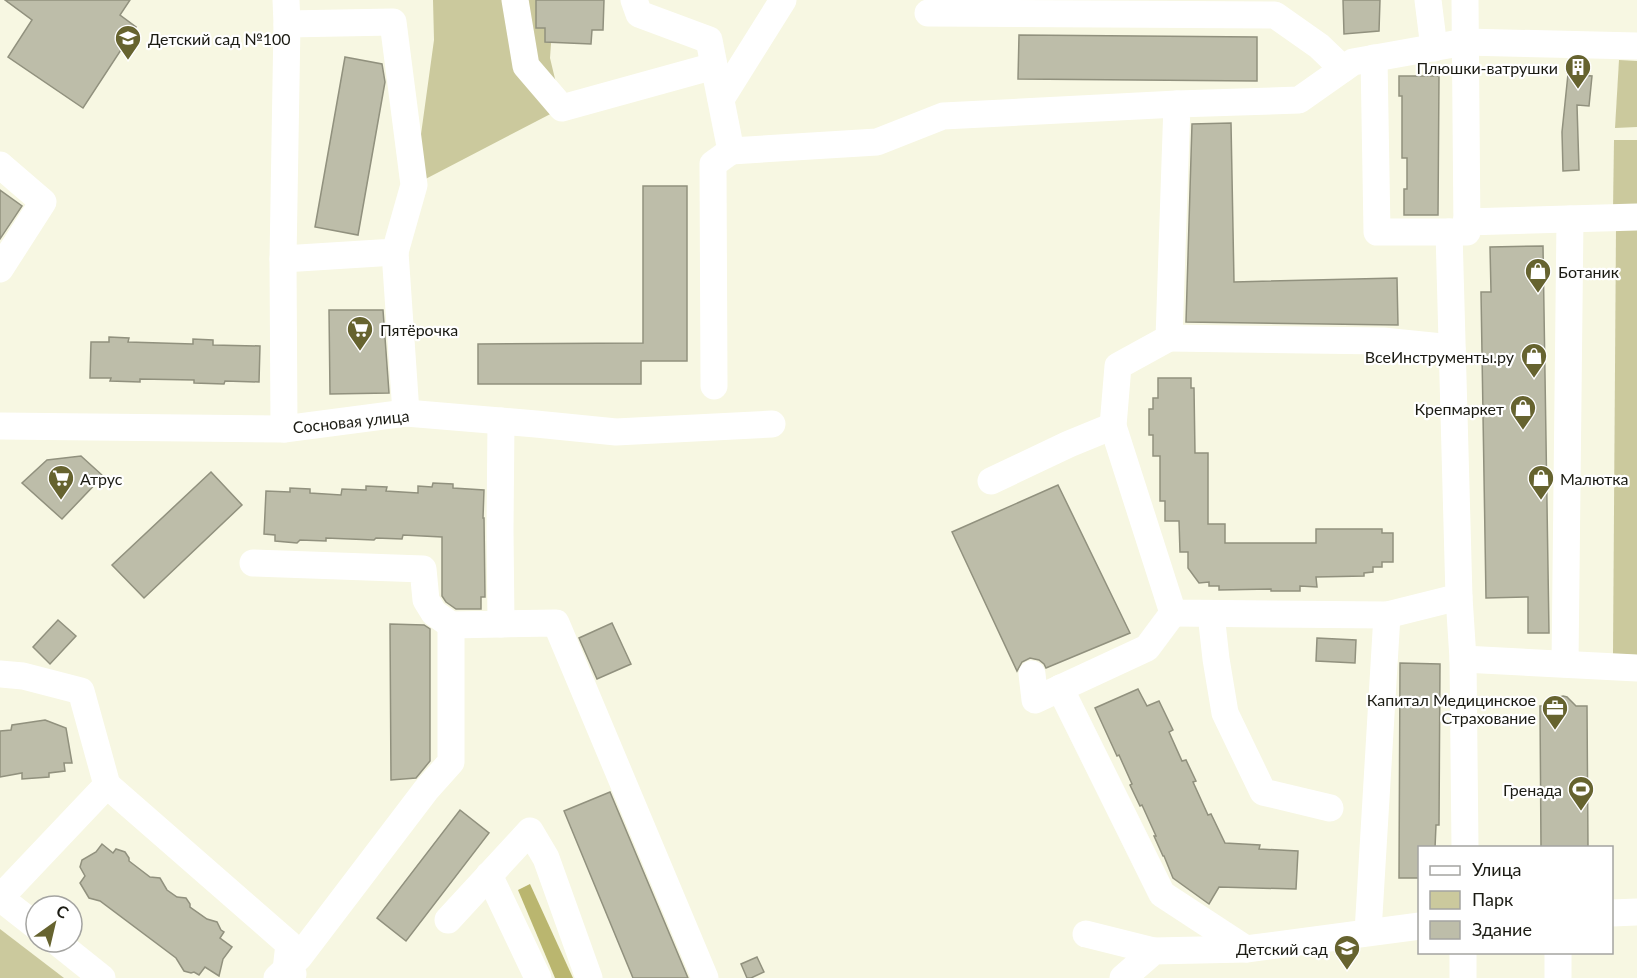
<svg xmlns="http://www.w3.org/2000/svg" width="1637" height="978" viewBox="0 0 1637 978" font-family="Lato,sans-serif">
	<rect width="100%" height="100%" fill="#f7f7e2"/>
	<!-- green -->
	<g fill="#cbc99d">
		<path d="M433,0H554L550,58L562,108L414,185L434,40Z"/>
		<path d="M1619,60L1637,61V127L1615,128Z"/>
		<path d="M1614,140H1637V210H1613Z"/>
		<path d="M1616,227H1637V655L1613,654Z"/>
		<path d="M0,929L64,978H0Z"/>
	</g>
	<!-- forest -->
	<path fill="#bab66f" d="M530,884L573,978H555L518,890Z"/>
	<!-- building -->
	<g fill="#bdbda9" stroke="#91917e" stroke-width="1.5">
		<path d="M5,0H130L120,15L136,27L83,108L8,57L32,20Z"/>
		<path d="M536,0H604L603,30H592L591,44L545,42V28H536Z"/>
		<path d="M1343,0H1380L1379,31L1344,34Z"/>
		<path d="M1019,35L1257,37V81L1018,79Z"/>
		<path d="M345,57L382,64L385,82L358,235L315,227Z"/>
		<path d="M1568,74L1592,76L1589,106L1577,105L1579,170L1563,171L1562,132Z"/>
		<path d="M1399,76H1439L1438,215H1404V189H1407V158H1402V96H1399Z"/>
		<path d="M1231,123L1234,282L1397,278L1398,325L1186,322L1192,124Z"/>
		<path d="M643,186H687V361H641V384H478V344L643,343Z"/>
		<path d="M0,190L22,206L0,239Z"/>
		<path d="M1543,246L1549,633H1528V597L1486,598L1481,292H1491L1490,247Z"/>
		<path d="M329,310H383L389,393L330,394Z"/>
		<path d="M109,337L129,338L128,342L193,344V339L213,340V345L260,346L259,382L225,381L224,384L194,383V380L140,379V382L110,381L111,378H90L91,342H109Z"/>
		<path d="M1158,378H1191V388H1194L1195,453H1208V524H1225V543H1316V529H1382V533H1393V562H1382V567H1373V572L1364,573V576L1316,577L1317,587L1300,586V591H1271V589L1219,590V586H1209V582L1199,583L1188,568V552H1180L1179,521H1165V501H1160V456H1153V435H1149V409H1153V398H1158Z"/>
		<path d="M81,456L103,476L62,519L22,483L47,460Z"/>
		<path d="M211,472L242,505L144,598L112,565Z"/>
		<path d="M433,483L453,484V488L484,490L483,518H484L485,597H481V609H456L446,602L442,596V537L403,535L402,539L376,538L374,540L326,538V541L300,540L297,543L275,541V535L264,534L266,491L290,492V488L310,489V493L341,495L342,489L366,490V486L387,487L386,491L418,493V486L432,487Z"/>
		<path d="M1058,485L1130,633L1046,668L1044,664L1039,660L1030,658L1022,662L1017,671L952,532Z"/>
		<path d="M58,620L76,636L50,664L33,647Z"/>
		<path d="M612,623L631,664L597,679L579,638Z"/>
		<path d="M390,624L424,625L430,629V761L416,778L391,780Z"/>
		<path d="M1317,638L1356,640L1355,663L1316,661Z"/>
		<path d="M1400,663L1440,664L1439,825H1436L1435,848H1419V878H1399Z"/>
		<path d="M1138,689L1147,706L1159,701L1173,730L1169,732L1182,761L1186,760L1196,781L1193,782L1208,815L1211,814L1225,843L1260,845L1259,849L1298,851L1296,889L1219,887L1209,904L1173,878L1164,856H1163L1154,836H1156L1142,805L1140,806L1130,785L1132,784L1119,755L1117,756L1095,708Z"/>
		<path d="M1563,696L1567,697L1576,706H1587L1588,848H1541L1540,706H1551L1556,698Z"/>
		<path d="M45,720L66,728L72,763H64L65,771L49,773V777L22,779V773L0,777V731L11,730L12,725Z"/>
		<path d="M610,792L688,978H633L564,811Z"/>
		<path d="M460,810L489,833L406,941L377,918Z"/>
		<path d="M102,844L113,853L116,849L125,852L129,858V861L150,877L160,878L167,890L177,897L186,898L190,904V907L207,919L217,922L221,930L224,932L220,938L232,947L223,959L219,976L205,967L199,975L194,972L191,973L184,971L176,958L100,901L89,898L80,883L85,876L80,867L82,860L96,852Z"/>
		<path d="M757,957L764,972L751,978H747L741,964Z"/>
	</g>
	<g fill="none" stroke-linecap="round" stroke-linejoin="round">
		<!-- minor -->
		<g stroke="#fff" stroke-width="27">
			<path d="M515,0L526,66L562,108L714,66"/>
			<path d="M634,0L639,14L709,40L731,151L713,164L714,386"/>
			<path d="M1428,0L1434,48"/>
			<path d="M1465,0L1467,232H1449L1459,597L1463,659L1465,848"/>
			<path d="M928,13L1275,15L1319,46L1343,69"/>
			<path d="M1374,58L1377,232H1449"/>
			<path d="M721,99L783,0"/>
			<path d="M731,151L877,142L943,116L1177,104"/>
			<path d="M0,165L43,202L0,269"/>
			<path d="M1466,222L1637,217"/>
			<path d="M395,252L406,413"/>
			<path d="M283,259L395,252L414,185L393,22L287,24"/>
			<path d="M1169,338L1118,366L1113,426L1173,613L1387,615L1459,597"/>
			<path d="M1452,348L1383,341L1169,338L1177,104L1299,100L1353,62L1465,42L1637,46"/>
			<path d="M0,426L284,429L406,413L536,424L616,432L772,424"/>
			<path d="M284,429L283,259L287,24L286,0"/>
			<path d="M991,481L1069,444L1113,426"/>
			<path d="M253,563L423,569L426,600L434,613L451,625"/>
			<path d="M1211,614L1216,659L1225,713L1263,792L1330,808"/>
			<path d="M501,624L556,623L705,978"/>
			<path d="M1463,659L1637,668"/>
			<path d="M1565,664L1570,219"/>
			<path d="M0,674L23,676L81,691L107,785"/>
			<path d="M1032,674L1035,700L1147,648L1173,613"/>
			<path d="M1060,688L1162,894L1246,949"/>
			<path d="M489,875L538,978"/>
			<path d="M0,898L107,785L289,944L286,970L293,974"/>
			<path d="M0,898L36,926"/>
			<path d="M1612,913L1637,912"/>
			<path d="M448,920L530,831L546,858L589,978"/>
			<path d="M1368,932L1387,615"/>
			<path d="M1086,934L1154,951"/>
			<path d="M57,942L102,978"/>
			<path d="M277,978L299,957L426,790L451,762V625L501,624L500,530L501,421"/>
			<path d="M1123,978L1154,951L1246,949L1420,926"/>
			<path d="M1463,978V952"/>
			<path d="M1558,978V952"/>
		</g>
	</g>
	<!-- icons -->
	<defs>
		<g id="school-pin" transform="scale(1.35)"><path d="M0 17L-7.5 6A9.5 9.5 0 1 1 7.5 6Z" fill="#66632f" stroke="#fff"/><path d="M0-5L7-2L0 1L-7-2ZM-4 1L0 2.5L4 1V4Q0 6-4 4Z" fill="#fff"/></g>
		<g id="building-pin" transform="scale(1.35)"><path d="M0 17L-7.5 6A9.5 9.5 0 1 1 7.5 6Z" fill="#66632f" stroke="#fff"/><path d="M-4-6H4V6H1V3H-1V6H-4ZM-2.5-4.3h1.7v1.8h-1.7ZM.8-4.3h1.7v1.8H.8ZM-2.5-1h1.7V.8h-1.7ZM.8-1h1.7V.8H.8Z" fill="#fff"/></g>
		<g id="shop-pin" transform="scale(1.35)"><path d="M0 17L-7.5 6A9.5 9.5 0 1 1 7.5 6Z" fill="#66632f" stroke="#fff"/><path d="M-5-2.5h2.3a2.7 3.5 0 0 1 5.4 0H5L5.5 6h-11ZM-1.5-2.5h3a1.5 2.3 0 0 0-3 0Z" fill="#fff"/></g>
		<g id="supermarket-pin" transform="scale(1.35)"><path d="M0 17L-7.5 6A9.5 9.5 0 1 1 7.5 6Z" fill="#66632f" stroke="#fff"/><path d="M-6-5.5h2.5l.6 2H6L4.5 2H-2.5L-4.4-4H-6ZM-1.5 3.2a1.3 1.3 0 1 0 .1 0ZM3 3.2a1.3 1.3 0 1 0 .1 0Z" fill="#fff"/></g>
		<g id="office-pin" transform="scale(1.35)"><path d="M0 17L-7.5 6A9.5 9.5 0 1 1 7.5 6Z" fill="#66632f" stroke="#fff"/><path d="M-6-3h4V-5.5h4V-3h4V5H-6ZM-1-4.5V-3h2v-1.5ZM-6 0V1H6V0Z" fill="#fff"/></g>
		<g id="stadium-pin" transform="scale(1.35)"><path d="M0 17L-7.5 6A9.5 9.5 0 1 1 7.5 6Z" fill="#66632f" stroke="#fff"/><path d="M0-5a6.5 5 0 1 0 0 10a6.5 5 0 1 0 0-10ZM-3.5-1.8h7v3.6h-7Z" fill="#fff"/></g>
	</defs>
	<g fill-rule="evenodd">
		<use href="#school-pin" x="128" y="38"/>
		<use href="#building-pin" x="1578" y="67"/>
		<use href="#shop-pin" x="1538" y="271"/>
		<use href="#supermarket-pin" x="360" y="329"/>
		<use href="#shop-pin" x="1534" y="356"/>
		<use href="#shop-pin" x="1523" y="408"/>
		<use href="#supermarket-pin" x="61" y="478"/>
		<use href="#shop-pin" x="1541" y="478"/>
		<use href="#office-pin" x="1555" y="708"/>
		<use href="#stadium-pin" x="1581" y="789"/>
		<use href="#school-pin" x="1347" y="948"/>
	</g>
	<g text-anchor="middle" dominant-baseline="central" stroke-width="4.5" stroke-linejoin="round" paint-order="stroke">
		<!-- poi labels -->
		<g font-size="16" fill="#1b1b13" stroke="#fff" text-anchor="end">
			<text x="148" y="38" text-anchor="start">Детский сад №100</text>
			<text x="1558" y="67">Плюшки-ватрушки</text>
			<text x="1558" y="271" text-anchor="start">Ботаник</text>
			<text x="380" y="329" text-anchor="start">Пятёрочка</text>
			<text x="1514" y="356">ВсеИнструменты.ру</text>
			<text x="1504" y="408">Крепмаркет</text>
			<text x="80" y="478" text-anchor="start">Атрус</text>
			<text x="1560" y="478" text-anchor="start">Малютка</text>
			<text x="1536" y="699">Капитал Медицинское<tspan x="1536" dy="18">Страхование</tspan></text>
			<text x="1562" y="789">Гренада</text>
			<text x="1328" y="948">Детский сад</text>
		</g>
		<!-- street labels -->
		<g font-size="16" fill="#1b1b13" stroke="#fff">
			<text transform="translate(351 421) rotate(-6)">Сосновая улица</text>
		</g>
	</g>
	<!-- legend -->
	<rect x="1418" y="846" width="195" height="108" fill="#ffffff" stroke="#a4a4a1" stroke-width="1.5"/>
	<rect x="1430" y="866" width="30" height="9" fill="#ffffff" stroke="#a4a4a1" stroke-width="1.5"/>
	<text x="1472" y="876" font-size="18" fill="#1b1b13">Улица</text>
	<rect x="1430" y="891" width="30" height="18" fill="#cbc99d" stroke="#a4a4a1" stroke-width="1.5"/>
	<text x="1472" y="906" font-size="18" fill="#1b1b13">Парк</text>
	<rect x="1430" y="921" width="30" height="18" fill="#bdbda9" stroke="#a4a4a1" stroke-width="1.5"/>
	<text x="1472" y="936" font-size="18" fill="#1b1b13">Здание</text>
	<!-- north arrow -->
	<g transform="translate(54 924) rotate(34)"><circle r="28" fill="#ffffff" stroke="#a4a4a1" stroke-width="1.5"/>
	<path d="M0-4.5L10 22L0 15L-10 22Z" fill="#66632f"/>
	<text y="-9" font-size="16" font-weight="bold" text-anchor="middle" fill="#1b1b13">С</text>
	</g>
</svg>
